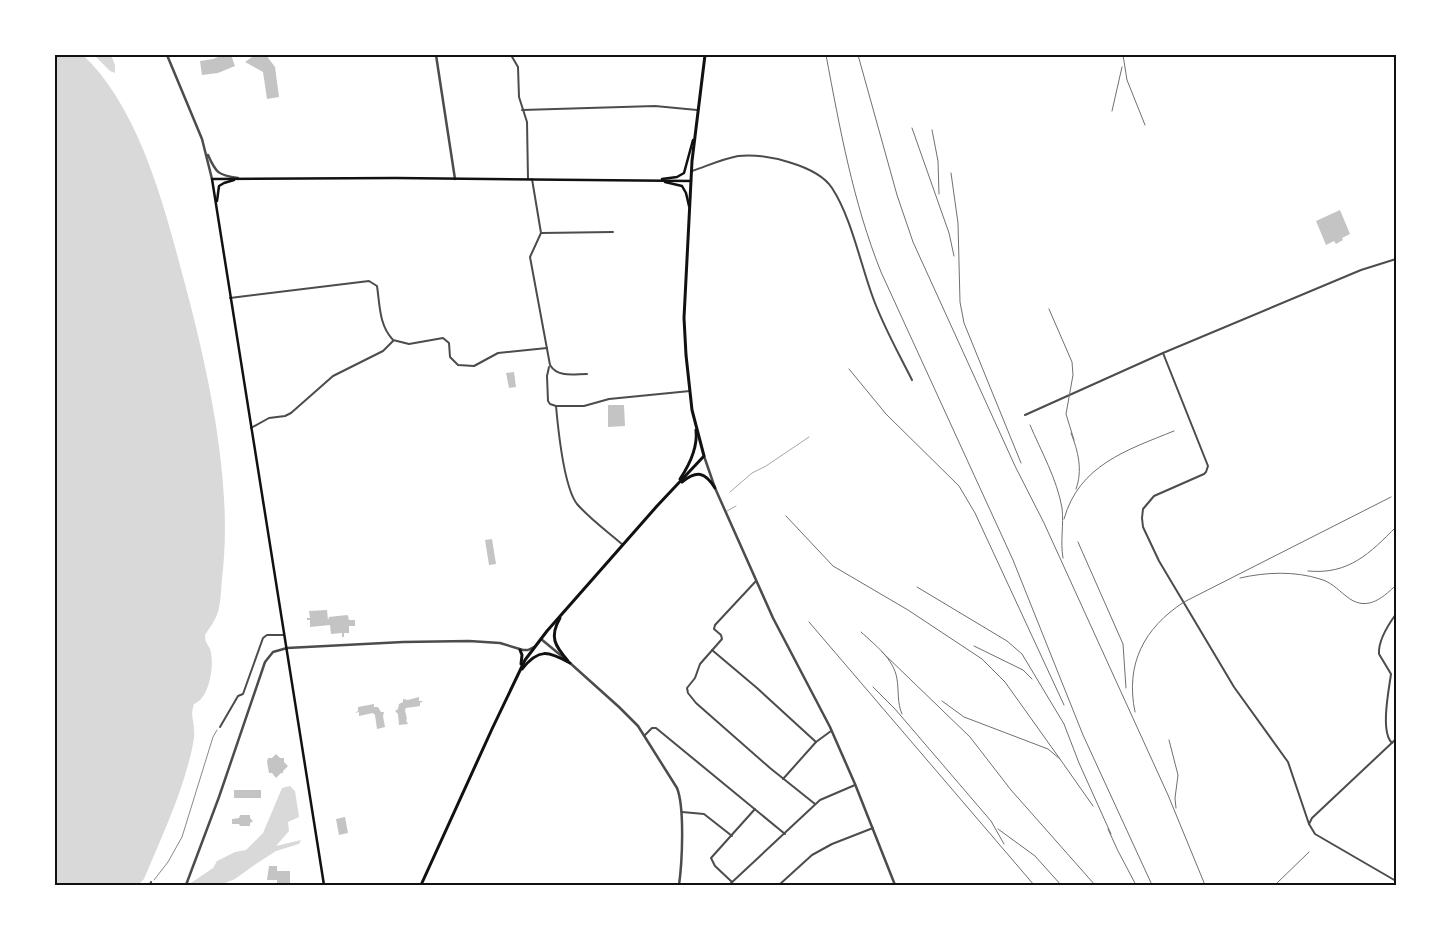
<svg xmlns="http://www.w3.org/2000/svg" width="1451" height="940" viewBox="0 0 1451 940" font-family="'IBM Plex Serif',serif">
	<rect width="100%" height="100%" fill="#fff"/>
	<!-- water -->
	<g fill="#d9d9d9">
		<path d="M55,55H83C138,107 163,201 182,273C207,365 234,483 222,578C221,589 221,601 218,612C215,621 210,627 205,635C205,645 210,645 211,653C214,668 209,699 194,704C190,716 194,719 194,730C195,736 193,743 192,749C182,794 162,836 144,879L138,885H55Z"/>
		<path d="M94,55H111L115,65V73L110,71Z"/>
		<path d="M290,786L295,791L299,817L288,822L289,831L276,846L301,840L299,844L276,851L253,866L235,879L220,885H188L213,868L217,861L235,852L246,850L263,833L282,788Z"/>
	</g>
	<!-- building -->
	<g fill="#c4c4c4">
		<path d="M223,55H231L235,66L218,73L202,75L200,61L213,59Z"/>
		<path d="M255,55H266L275,67L279,97L267,99L263,72L245,62Z"/>
		<path d="M1340,210L1350,234L1342,238L1343,240L1336,244L1334,241L1326,245L1316,221Z"/>
		<path d="M514,372L516,387L509,388L506,373Z"/>
		<path d="M608,405H624L625,426L608,427Z"/>
		<path d="M492,539L496,564L489,565L485,540Z"/>
		<path d="M327,610L328,620L329,617L347,615L348,616L349,620H355V626H349V633H344V637H342V633L331,634L330,625L310,627V620H307V618H310L309,611Z"/>
		<path d="M419,697V701H423L420,703V706L406,708L405,710L407,719L406,720L408,724L399,725L398,714L395,711L398,709L399,704L403,702V699L408,700Z"/>
		<path d="M374,704V707H378L381,712H384L383,716L385,727L377,729L375,715L373,713L359,716V712L355,713L358,711V707Z"/>
		<path d="M276,754L280,758H284V762L288,766L283,771V773H281L276,778L272,773H269L267,762L268,758H272Z"/>
		<rect x="234" y="790" width="27" height="8"/>
		<path d="M240,815H250V818L253,821L250,823V826H240L239,824H232V819L239,818Z"/>
		<path d="M345,817L348,833L339,835L336,819Z"/>
		<path d="M269,866H277V871H290V884L277,885V880H267Z"/>
	</g>
	<g fill="none" stroke-linecap="round" stroke-linejoin="round">
		<!-- path -->
		<path stroke="#111" stroke-width="0.5" d="M154,880L168,862L182,837L213,737L217,730"/>
		<!-- service -->
		<g stroke="#4c4c4c" stroke-width="0.5">
			<path d="M730,492L752,473L766,466L809,437"/>
			<path d="M727,511L736,506"/>
		</g>
		<!-- minor -->
		<g stroke="#4c4c4c" stroke-width="2">
			<path d="M511,55L518,67L519,97L527,122L528,179"/>
			<path d="M522,110L655,106L697,110"/>
			<path d="M692,171C707,166 722,159 738,156C764,153 817,165 832,188C851,217 860,262 872,295C882,324 898,352 912,380"/>
			<path d="M532,179L541,233L613,232"/>
			<path d="M541,233L530,257L550,365C558,378 574,374 587,374"/>
			<path d="M230,298L369,281L377,286C380,306 379,325 393,340L409,344L443,338L449,343L450,357L458,365L474,366L498,353L547,348"/>
			<path d="M1163,353L1208,466L1206,472L1204,474L1154,496L1143,509L1142,518L1143,527L1159,561L1234,687L1288,762L1309,824L1315,834L1396,881"/>
			<path d="M549,367L547,376L548,401L550,404L556,406"/>
			<path d="M1025,415L1163,353L1361,270L1396,259"/>
			<path d="M251,428L269,418L285,416L291,413L333,376L383,351L393,341"/>
			<path d="M623,545C608,532 590,519 577,504C564,487 558,428 556,406H584L609,399L690,391"/>
			<path d="M756,581L715,625L714,629L721,635L722,639L700,664L695,678L687,688L688,693L696,703L770,768L815,804"/>
			<path d="M712,650L757,688L816,742L831,731"/>
			<path d="M220,727L238,696L243,694L263,638L267,635H284"/>
			<path d="M645,735L652,728H656L785,834"/>
			<path d="M1392,743C1380,732 1389,689 1391,674L1379,654C1378,640 1388,625 1396,614"/>
			<path d="M783,779L816,742"/>
			<path d="M682,812L704,814L732,836"/>
			<path d="M1309,824L1312,818L1396,739"/>
			<path d="M732,882L715,866L711,858L755,809"/>
			<path d="M150,885L151,882"/>
			<path d="M729,885L820,800L855,785"/>
			<path d="M779,885L812,855L832,844L873,828"/>
		</g>
		<!-- tertiary -->
		<g stroke="#4c4c4c" stroke-width="2.5">
			<path d="M167,55L202,139L212,179"/>
			<path d="M436,55L455,179"/>
			<path d="M208,155C216,173 218,175 238,178"/>
			<path d="M704,456L715,488L773,618L830,727L855,784L895,885"/>
			<path d="M541,639L564,658"/>
			<path d="M570,663L619,707L638,726L677,788C685,808 682,864 679,885"/>
			<path d="M186,885L219,797L265,662L273,652L287,648L403,642L469,641L500,643L523,650H528L534,647"/>
		</g>
		<!-- secondary -->
		<g stroke="#111" stroke-width="2.5">
			<path d="M662,179L677,177L684,173L693,140"/>
			<path d="M665,182L682,186L686,193L689,206"/>
			<path d="M217,201L219,186L224,183L234,180"/>
			<path d="M324,885L212,179L396,178L691,181"/>
		</g>
		<!-- trunk -->
		<g stroke="#111" stroke-width="3">
			<path d="M680,479C690,464 698,448 696,430"/>
			<path d="M682,482C697,470 705,472 715,488"/>
			<path d="M560,618C549,637 555,646 568,661"/>
			<path d="M520,650L522,655L521,664"/>
			<path d="M522,669C539,648 548,651 570,663"/>
			<path d="M421,885L492,729L525,660L547,631L657,506L704,456L692,410L686,355L684,318L692,161L705,55"/>
		</g>
		<!-- rail -->
		<g stroke="#707070" stroke-width="1">
			<path d="M826,55C840,129 853,202 881,272L1013,560L1083,735L1152,885"/>
			<path d="M858,55L897,195L913,242L1015,466L1044,523L1168,795L1205,885"/>
			<path d="M1123,55L1127,80L1145,125"/>
			<path d="M1112,111L1122,67"/>
			<path d="M912,128L949,233L954,256"/>
			<path d="M932,130L938,161L939,194"/>
			<path d="M951,173L958,223L960,302L964,323L1021,463"/>
			<path d="M1049,309L1072,362L1073,375L1066,414L1074,440"/>
			<path d="M849,369L886,414L959,486L975,513L1064,705"/>
			<path d="M1030,425C1041,451 1057,479 1062,508C1064,525 1060,541 1063,558"/>
			<path d="M1071,433C1078,451 1083,470 1076,489"/>
			<path d="M786,516L833,566L908,610L982,659L1005,682L1060,759"/>
			<path d="M1064,519C1079,465 1127,450 1174,431"/>
			<path d="M1078,542L1123,644L1126,688"/>
			<path d="M1308,571C1349,575 1370,553 1396,527"/>
			<path d="M1240,578C1266,572 1295,571 1320,579C1331,582 1337,589 1346,596C1365,612 1381,600 1396,585"/>
			<path d="M917,587L1007,641L1022,654L1064,724L1079,763L1111,834"/>
			<path d="M809,622L1034,885"/>
			<path d="M861,632C875,645 894,659 897,679C899,691 897,703 902,714"/>
			<path d="M974,646L1023,670L1032,679"/>
			<path d="M882,652L970,737L1011,790L1095,885"/>
			<path d="M873,687L895,709L991,821L1004,844"/>
			<path d="M942,701L964,717L1048,749L1060,759L1093,806"/>
			<path d="M1135,712C1125,664 1144,628 1184,602L1391,497"/>
			<path d="M1169,740L1178,775L1175,798L1176,808"/>
			<path d="M998,829L1035,856L1061,885"/>
			<path d="M1108,829L1118,851L1136,885"/>
			<path d="M1275,885L1309,852"/>
		</g>
	</g>
	<!-- border -->
	<rect width="1451" height="940" fill="none" stroke="#ffffff" stroke-width="112"/>
	<rect x="56" y="56" width="1339" height="828" fill="none" stroke="#111" stroke-width="2"/>
</svg>
